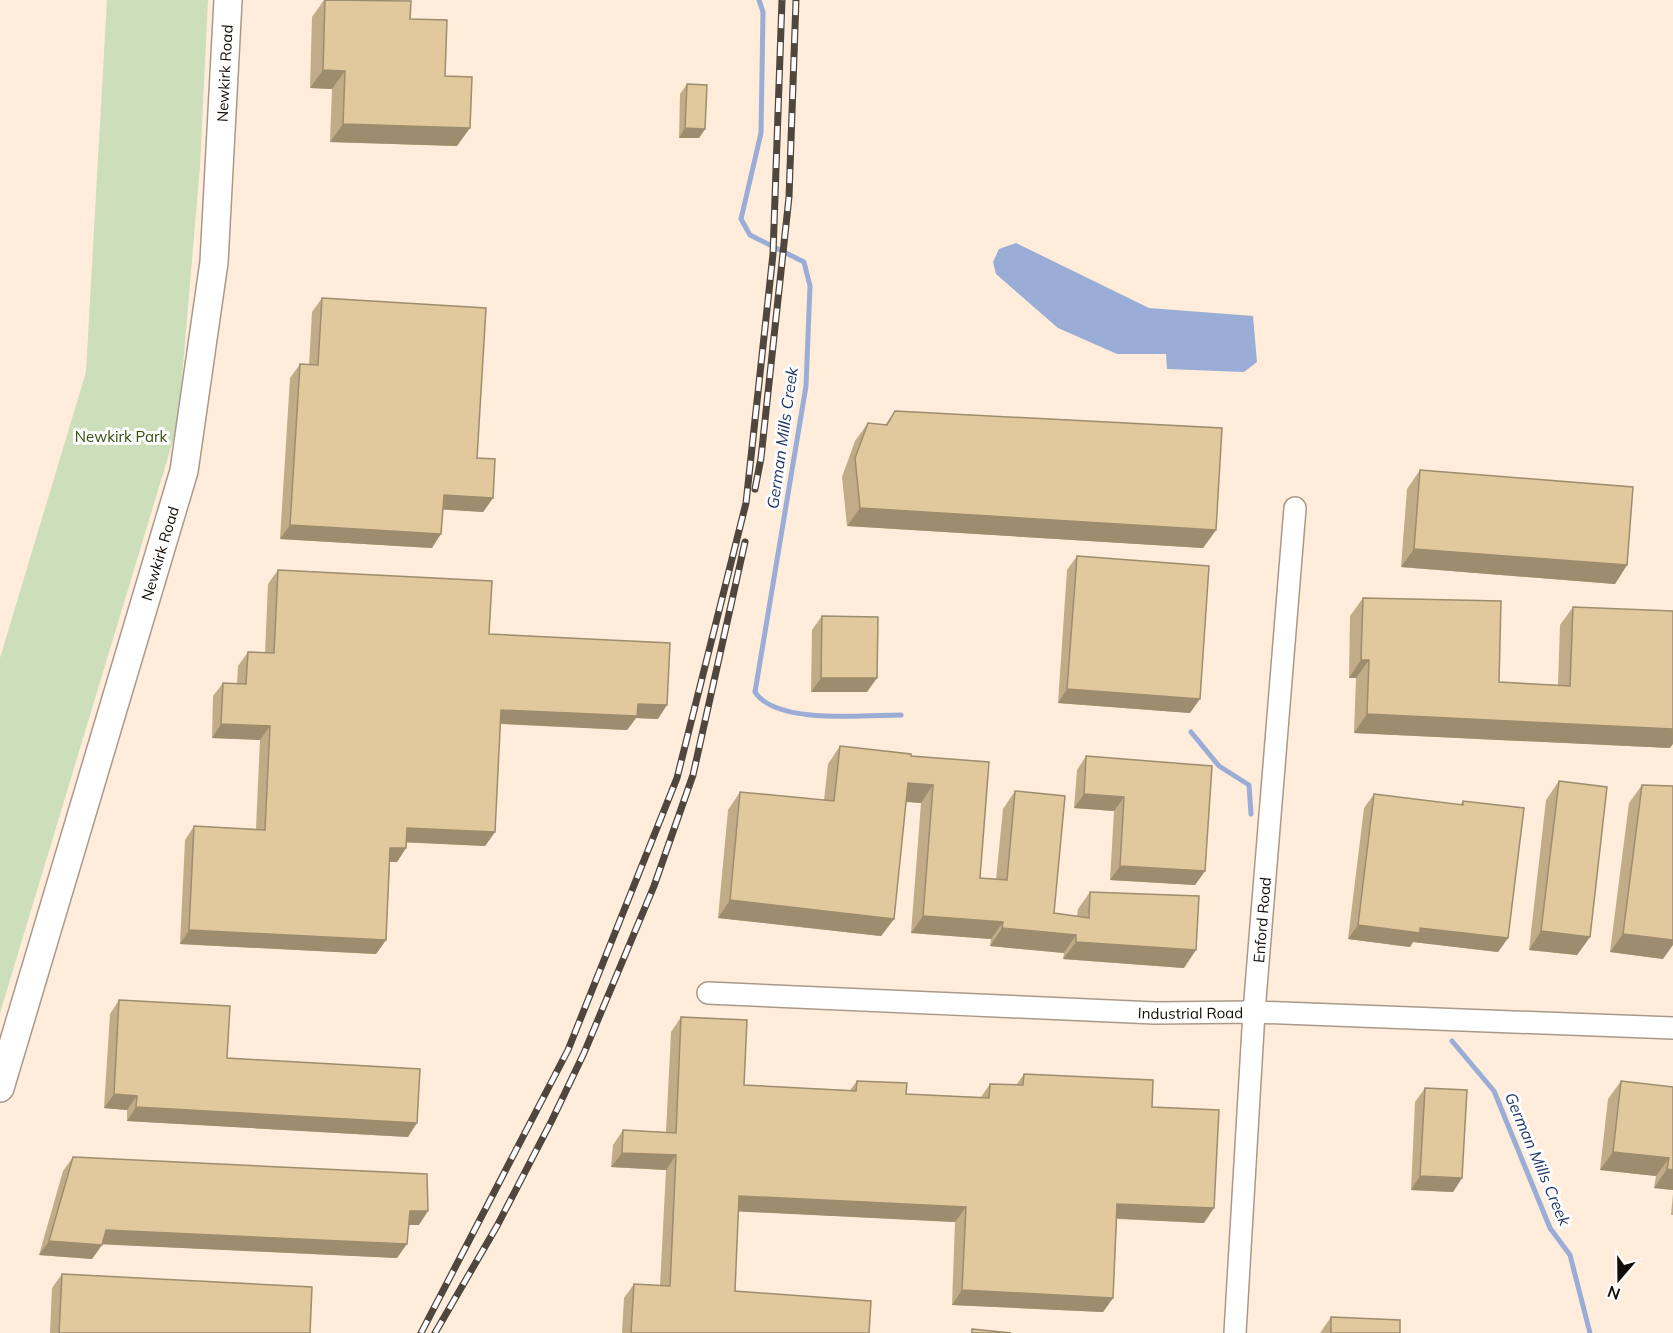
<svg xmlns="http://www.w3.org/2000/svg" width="1673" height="1333" viewBox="0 0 1673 1333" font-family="Mulish,sans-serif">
	<rect width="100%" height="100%" fill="#ffecda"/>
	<!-- green -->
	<path fill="#ccdeba" d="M107,0H208L200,166L178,424L0,1013V658L86,372Z"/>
	<!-- water -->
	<path fill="#99add6" d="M1016,243L1149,308L1253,316L1257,362L1244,372L1167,369L1166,354H1117L1058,328L996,274L993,262L999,249Z"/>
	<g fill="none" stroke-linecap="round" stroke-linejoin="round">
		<!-- stream -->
		<g stroke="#99add6" stroke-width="5">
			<path d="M759,0L763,12L761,133L741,219L750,235L804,262L810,286L806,386L755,692C776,725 865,715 901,715"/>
			<path d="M1191,732L1219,766L1249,785L1251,814"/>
			<path d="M1452,1041L1494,1091L1550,1228L1570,1255L1590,1333"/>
		</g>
		<!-- minor casing -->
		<g stroke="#aa9989" stroke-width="24">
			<g id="minor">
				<path id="s1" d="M708,993L1155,1013L1254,1012L1673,1028"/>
				<path id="s2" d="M1235,1333L1254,1012L1295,508"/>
			</g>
		</g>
		<!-- tertiary casing -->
		<g stroke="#aa9989" stroke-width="30">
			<g id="tertiary">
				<path id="s3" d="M0,1088L184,471L214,262L228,0"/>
			</g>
		</g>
		<!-- minor -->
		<use href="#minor" stroke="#fff" stroke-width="21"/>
		<!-- tertiary -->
		<use href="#tertiary" stroke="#fff" stroke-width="27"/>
		<!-- rail casing -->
		<g stroke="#4f463e" stroke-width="7">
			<g id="rail">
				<path d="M755,489L761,458L789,197L796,0"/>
				<path d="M421,1333L568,1050L677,778L746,503L773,254L782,0"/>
				<path d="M435,1333L497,1226L552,1120L584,1053L654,886L693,775L745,542"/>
			</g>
		</g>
		<!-- rail -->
		<use href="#rail" stroke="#fdfdfd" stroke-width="4.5" stroke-dasharray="14" stroke-linecap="butt"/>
	</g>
	<!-- wall -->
	<g fill="#c2ac87">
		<path d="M324,0H373L410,19L445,76L457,146L330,142L332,89L310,88L312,17Z"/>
		<path d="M687,84L705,129L699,138H679L680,94Z"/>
		<path d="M322,298L477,458L493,498L483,512L443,509L432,548L280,539L290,378L300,364L309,365L312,312Z"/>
		<path d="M895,411L1216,530L1203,548L847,526L842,477L855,441L868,423L885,425Z"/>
		<path d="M1420,470L1627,565L1615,584L1401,567L1407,489Z"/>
		<path d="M1077,556L1190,713L1058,703L1067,570Z"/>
		<path d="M278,570L489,634L658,719L636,718L627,730L500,724L495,832L485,846L407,842L406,848L397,862H390L386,940L376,954L180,944L185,840L194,826L256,829L260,740L212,738L213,696L223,683H237L238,666L248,652L265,653L268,584Z"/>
		<path d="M1363,598L1499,682L1558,685L1560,625L1573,607L1670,748L1354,733L1356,678H1349L1350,616Z"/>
		<path d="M822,616L867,692H811L812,630Z"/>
		<path d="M840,746L911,756L989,762L980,878L996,880L1003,809L1015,791L1054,913L1077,916L1078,909L1090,892L1184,968L1063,959L1064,953L990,946L991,939L911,933L921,803L906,802L894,919L881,936L718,918L728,810L740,792L824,800L828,764Z"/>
		<path d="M1086,756L1205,871L1195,885L1110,880L1114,811L1074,808L1077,770Z"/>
		<path d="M1559,781L1590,937L1577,955L1529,950L1546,800Z"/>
		<path d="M1642,785L1663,959L1610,952L1629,803Z"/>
		<path d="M1374,794L1460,805L1463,801L1508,938L1498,952L1413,942L1410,947L1348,939L1364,808Z"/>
		<path d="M119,1000L227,1058L408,1137L127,1121V1110L104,1108L110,1014Z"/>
		<path d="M681,1017L744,1085L850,1090L857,1081L906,1094L981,1097L990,1084L1016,1085L1024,1074L1152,1107L1204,1223L1117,1219L1113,1298L1103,1312L952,1305L955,1222L738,1211L735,1291L869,1333H622L624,1298L634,1284L660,1286L666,1170L611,1167L613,1145L623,1130L666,1132L671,1032Z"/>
		<path d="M1621,1081L1673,1087V1190L1654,1188L1656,1176L1600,1170L1608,1099Z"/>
		<path d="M1425,1088L1462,1178L1453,1192L1411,1190L1415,1102Z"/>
		<path d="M73,1157L419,1225H409L397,1258L102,1244L92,1259L39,1255L63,1171Z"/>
		<path d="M1673,1194V1215H1671Z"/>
		<path d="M62,1274L310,1333H50L52,1288Z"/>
		<path d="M1331,1317L1400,1333H1320Z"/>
	</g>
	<!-- shaded-wall -->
	<g fill="#9e8c6e">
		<path d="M323,70L345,71L332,89L310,88Z"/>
		<path d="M343,124L470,128L457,146L330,142Z"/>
		<path d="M685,128L705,129L699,138H679Z"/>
		<path d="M444,495L493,498L483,512L434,509Z"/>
		<path d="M860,508L1216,530L1203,548L847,526Z"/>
		<path d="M290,525L441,534L432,548L280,539Z"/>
		<path d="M1414,549L1627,565L1615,584L1401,567Z"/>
		<path d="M1361,660H1369L1356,678H1349Z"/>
		<path d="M821,678H877L867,692H811Z"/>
		<path d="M1067,689L1200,699L1190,713L1058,703Z"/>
		<path d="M638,704L667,705L658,719L636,718L627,730L491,723L501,710Z"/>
		<path d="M1367,714L1673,729V744L1670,748L1354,733Z"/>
		<path d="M221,724L270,726L260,740L212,738Z"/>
		<path d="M908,783L933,785L921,803L896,801Z"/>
		<path d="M1084,794L1124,797L1114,811L1074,808Z"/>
		<path d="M407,828L495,832L485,846L398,842Z"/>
		<path d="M390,848H406L397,862L381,861Z"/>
		<path d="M1120,866L1205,871L1195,885L1110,880Z"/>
		<path d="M730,900L894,919L881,936L718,918Z"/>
		<path d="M923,916L1003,922L991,939L911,933Z"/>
		<path d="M1358,925L1420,928L1508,938L1498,952L1413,942L1410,947L1348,939Z"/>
		<path d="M1002,928L1076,935L1064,953L990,946Z"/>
		<path d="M189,930L386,940L376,954L180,944Z"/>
		<path d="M1541,931L1590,937L1577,955L1529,950Z"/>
		<path d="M1623,934L1673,940V945L1663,959L1610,952Z"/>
		<path d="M1076,942L1196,950L1184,968L1063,959Z"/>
		<path d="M114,1094L137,1096L127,1110L104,1108Z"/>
		<path d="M136,1107L417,1123L408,1137L127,1121Z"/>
		<path d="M1613,1152L1669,1158L1656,1176L1600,1170Z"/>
		<path d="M622,1153L676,1155L666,1170L611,1167Z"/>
		<path d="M1667,1169L1673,1170V1190L1654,1188Z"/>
		<path d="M1420,1176L1462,1178L1453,1192L1411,1190Z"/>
		<path d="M739,1196L966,1207L955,1222L729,1211Z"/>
		<path d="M1117,1204L1214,1208L1204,1223L1107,1218Z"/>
		<path d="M410,1211H428L419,1225H400Z"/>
		<path d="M106,1230L407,1244L397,1258L96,1244Z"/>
		<path d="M49,1241L102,1245L92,1259L39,1255Z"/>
		<path d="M962,1290L1113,1298L1103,1312L952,1305Z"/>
	</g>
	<!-- building -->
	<g fill="#e2c89d" stroke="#9e8c6e" stroke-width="1.5">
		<path d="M325,0L411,1L410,19L447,20L445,76L472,77L470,128L343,124L345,71L323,70Z"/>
		<path d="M687,84L707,85L705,129L685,128Z"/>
		<path d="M322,298L486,308L477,458L495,459L493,498L444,495L441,534L290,525L300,364L318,365Z"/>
		<path d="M895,411L1222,428L1216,530L860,508L855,458L868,423L887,425Z"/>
		<path d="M1420,470L1633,487L1627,565L1414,549Z"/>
		<path d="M1077,556L1209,566L1200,699L1067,689Z"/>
		<path d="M278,570L492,581L489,634L670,643L667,705L638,704L637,716L501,710L495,832L407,828L406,848H390L386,940L189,930L194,826L265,830L270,726L221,724L223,683L246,684L248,652L274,653Z"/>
		<path d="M1363,598L1501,601L1499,682L1570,686L1573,607L1673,611V729L1367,714L1369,660H1361Z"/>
		<path d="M822,616L878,617L877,678H821Z"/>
		<path d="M840,746L911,754V756L989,762L980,878L1007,880L1015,791L1065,796L1054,913L1089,918L1090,892L1199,896L1196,950L1076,942V935L1002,928L1003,922L923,916L933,785L908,783L894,919L730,900L740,792L834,801Z"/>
		<path d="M1086,756L1212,766L1205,871L1120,866L1124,797L1084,794Z"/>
		<path d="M1559,781L1607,787L1590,937L1541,931Z"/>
		<path d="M1642,785L1673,786V940L1623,934Z"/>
		<path d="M1374,794L1463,805V801L1524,808L1508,938L1420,928V933L1358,925Z"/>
		<path d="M119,1000L230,1006L227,1058L420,1069L417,1123L136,1107L137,1096L114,1094Z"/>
		<path d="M681,1017L747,1020L744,1085L856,1091L857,1081L907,1083L906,1094L989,1098L990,1084L1023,1085L1024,1074L1153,1080L1152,1107L1219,1110L1214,1208L1117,1204L1113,1298L962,1290L966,1207L739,1196L735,1291L871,1301L869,1333H631L634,1284L670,1286L676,1155L622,1153L623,1130L676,1133Z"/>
		<path d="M1621,1081L1673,1087V1170L1667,1169L1669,1158L1613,1152Z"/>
		<path d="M1425,1088L1467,1090L1462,1178L1420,1176Z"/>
		<path d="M73,1157L427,1174L428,1211H410L407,1244L106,1230L102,1245L49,1241Z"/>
		<path d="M62,1274L312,1287L310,1333H59Z"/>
		<path d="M1331,1317L1400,1320V1333H1331Z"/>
		<path d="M972,1329L1011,1333H972Z"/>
	</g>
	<g text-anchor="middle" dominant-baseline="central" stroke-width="6" stroke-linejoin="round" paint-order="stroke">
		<!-- street labels -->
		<g font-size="15" fill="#130d08" stroke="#fdfdfd">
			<text stroke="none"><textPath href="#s3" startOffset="1044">Newkirk Road</textPath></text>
			<text stroke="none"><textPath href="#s3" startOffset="558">Newkirk Road</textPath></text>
			<text stroke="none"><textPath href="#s2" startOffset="414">Enford Road</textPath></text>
			<text stroke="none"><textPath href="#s1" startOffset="483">Industrial Road</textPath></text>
		</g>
		<!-- park labels -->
		<g font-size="15" fill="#324c0c" stroke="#fdfdfd">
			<text x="121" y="436">Newkirk Park</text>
		</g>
		<!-- water labels -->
		<g font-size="16" font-style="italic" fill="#20366a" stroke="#fdfdfd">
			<text transform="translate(782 438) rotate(-82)">German Mills Creek</text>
			<text transform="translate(1538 1159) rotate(67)">German Mills Creek</text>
		</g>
	</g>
	<!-- north arrow -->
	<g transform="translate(1619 1279) rotate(200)" stroke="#fdfdfd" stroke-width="4.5" paint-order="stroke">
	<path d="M0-4.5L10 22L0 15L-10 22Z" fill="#130d08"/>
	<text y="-9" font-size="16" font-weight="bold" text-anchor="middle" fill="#130d08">N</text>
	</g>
</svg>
